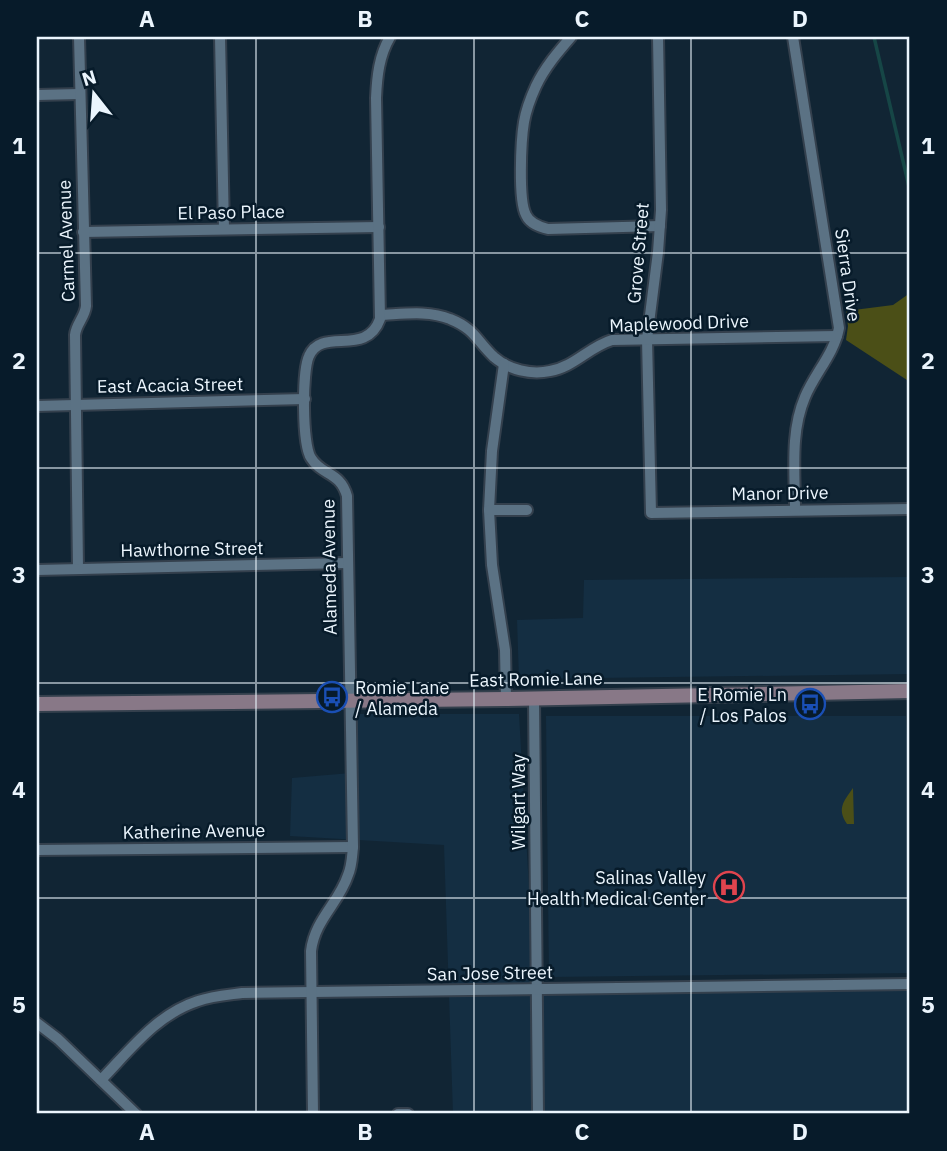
<svg xmlns="http://www.w3.org/2000/svg" width="947" height="1151" viewBox="0 0 947 1151" font-family="'IBM Plex Sans',sans-serif">
	<rect width="100%" height="100%" fill="#112534"/>
	<!-- built -->
	<g fill="#142e42">
		<path d="M910,577V674L519,679L517,620L583,618L584,580Z"/>
		<path d="M355,714H519L533,958L537,989L910,984V1114H453L444,845L290,836L292,778L351,773Z"/>
		<path d="M546,716H906L910,801V973L549,977Z"/>
	</g>
	<!-- green -->
	<g fill="#4b4f17">
		<path d="M910,293V382L846,340L848,326L846,311L893,305Z"/>
		<path d="M853,788L854,824H847C837,809 843,802 853,788Z"/>
	</g>
	<g fill="none" stroke-linecap="round" stroke-linejoin="round">
		<!-- stream -->
		<path stroke="#164646" stroke-width="3.5" d="M874,37L910,191"/>
		<!-- minor casing -->
		<g stroke="#34404d" stroke-width="14">
			<g id="minor">
				<path d="M220,37L224,229"/>
				<path d="M571,37C558,52 545,67 536,86C531,97 526,110 524,122C521,140 518,200 526,215C530,224 540,227 548,229L660,226"/>
				<path d="M658,37L661,210L658,252L647,339L651,513L910,509"/>
				<path d="M793,37L839,328C834,354 815,373 805,397C790,432 795,472 795,510"/>
				<path d="M37,95L80,94"/>
				<path d="M83,232L379,227"/>
				<path d="M380,315C403,314 429,310 450,319C475,329 476,340 494,357C509,370 531,375 550,371C574,367 589,347 612,340L837,336"/>
				<path d="M504,364L492,451L489,510L492,565L505,650L506,699"/>
				<path d="M37,406L305,399"/>
				<path d="M489,510H527"/>
				<path d="M78,568L75,335C76,324 85,317 86,306L79,37"/>
				<path d="M37,570L348,563"/>
				<path d="M534,699L538,1114"/>
				<path d="M37,850L353,847"/>
				<path d="M37,1023L58,1039L136,1114"/>
				<path d="M101,1080C130,1050 157,1014 198,1001C212,996 227,995 242,993L910,984"/>
				<path d="M313,1114L311,951C315,919 339,903 348,875C352,866 352,856 353,847L347,496C340,471 322,476 311,458C302,445 302,371 309,356C322,326 366,358 380,319L376,98C377,76 379,56 390,37"/>
				<path d="M398,1114H408"/>
			</g>
		</g>
		<!-- secondary casing -->
		<g stroke="#34404d" stroke-width="18">
			<path id="secondary" d="M37,704L506,699L910,691"/>
		</g>
		<!-- minor -->
		<use href="#minor" stroke="#5b7284" stroke-width="10"/>
		<!-- secondary -->
		<use href="#secondary" stroke="#887887" stroke-width="14"/>
	</g>
	<!-- grid -->
	<path fill="none" stroke="#ebf5fd" stroke-width="2" stroke-opacity="0.55" d="M256,37V1114M474,37V1114M691,37V1114M37,253H910M37,468H910M37,683H910M37,898H910"/>
	<!-- icons -->
	<defs>
		<g id="bus-ring" transform="scale(1.575)"><circle r="9.5" fill="#071b2a" stroke="#1a4fb4" stroke-width="1.5"/><path d="M-5-6H5V4H4V6H2V4H-2V6H-4V4H-5ZM-3.5-4V0h7V-4ZM-3.5 1.2v1.5H-2V1.2ZM2 1.2v1.5H3.5V1.2Z" fill="#1a4fb4"/></g>
		<g id="hospital-ring" transform="scale(1.575)"><circle r="9.5" fill="#071b2a" stroke="#e0444e" stroke-width="1.5"/><path d="M-5-5h3v3.5h4V-5h3V5h-3V1.5h-4V5h-3Z" fill="#e0444e"/></g>
	</defs>
	<g fill-rule="evenodd">
		<use href="#bus-ring" x="332" y="697"/>
		<use href="#bus-ring" x="810" y="704"/>
		<use href="#hospital-ring" x="729" y="887"/>
	</g>
	<g text-anchor="middle" dominant-baseline="central" stroke-width="5" stroke-linejoin="round" paint-order="stroke">
		<!-- street labels -->
		<g font-size="18" fill="#ebf5fd" stroke="#071b2a">
			<text transform="translate(231 212) rotate(-1)">El Paso Place</text>
			<text transform="translate(66 241) rotate(-92)">Carmel Avenue</text>
			<text transform="translate(638 253) rotate(-85)">Grove Street</text>
			<text transform="translate(848 275) rotate(82)">Sierra Drive</text>
			<text transform="translate(679 323) rotate(-2)">Maplewood Drive</text>
			<text transform="translate(170 385) rotate(-1)">East Acacia Street</text>
			<text transform="translate(780 493) rotate(-1)">Manor Drive</text>
			<text transform="translate(192 549) rotate(-1)">Hawthorne Street</text>
			<text transform="translate(329 567) rotate(-91)">Alameda Avenue</text>
			<text transform="translate(536 679) rotate(-1)">East Romie Lane</text>
			<text transform="translate(518 802) rotate(-90)">Wilgart Way</text>
			<text transform="translate(194 831) rotate(-1)">Katherine Avenue</text>
			<text transform="translate(490 973) rotate(-1)">San Jose Street</text>
		</g>
		<!-- poi labels -->
		<g font-size="18" fill="#ebf5fd" stroke="#071b2a" text-anchor="end">
			<text x="355" y="687" text-anchor="start">Romie Lane<tspan x="355" dy="21">/ Alameda</tspan></text>
			<text x="787" y="694">E Romie Ln<tspan x="787" dy="21">/ Los Palos</tspan></text>
			<text x="706" y="877">Salinas Valley<tspan x="706" dy="21">Health Medical Center</tspan></text>
		</g>
	</g>
	<!-- border -->
	<rect width="947" height="1151" fill="none" stroke="#071b2a" stroke-width="77"/>
	<!-- north arrow -->
	<g transform="translate(94 94) rotate(343)" stroke="#071b2a" stroke-width="5" paint-order="stroke">
	<path d="M0-5L12 26L0 18L-12 26Z" fill="#ebf5fd"/>
	<text y="-10" font-size="19" font-weight="bold" text-anchor="middle" fill="#ebf5fd">N</text>
	</g>
	<rect x="38" y="38" width="870" height="1074" fill="none" stroke="#ebf5fd" stroke-width="2.5"/>
	<g font-size="23" text-anchor="middle" font-weight="bold" fill="#ebf5fd">
		<text x="147" y="27">A</text>
		<text x="365" y="27">B</text>
		<text x="582" y="27">C</text>
		<text x="800" y="27">D</text>
		<text x="19" y="154">1</text>
		<text x="928" y="154">1</text>
		<text x="19" y="369">2</text>
		<text x="928" y="369">2</text>
		<text x="19" y="583">3</text>
		<text x="928" y="583">3</text>
		<text x="19" y="798">4</text>
		<text x="928" y="798">4</text>
		<text x="19" y="1013">5</text>
		<text x="928" y="1013">5</text>
		<text x="147" y="1140">A</text>
		<text x="365" y="1140">B</text>
		<text x="582" y="1140">C</text>
		<text x="800" y="1140">D</text>
	</g>
</svg>
